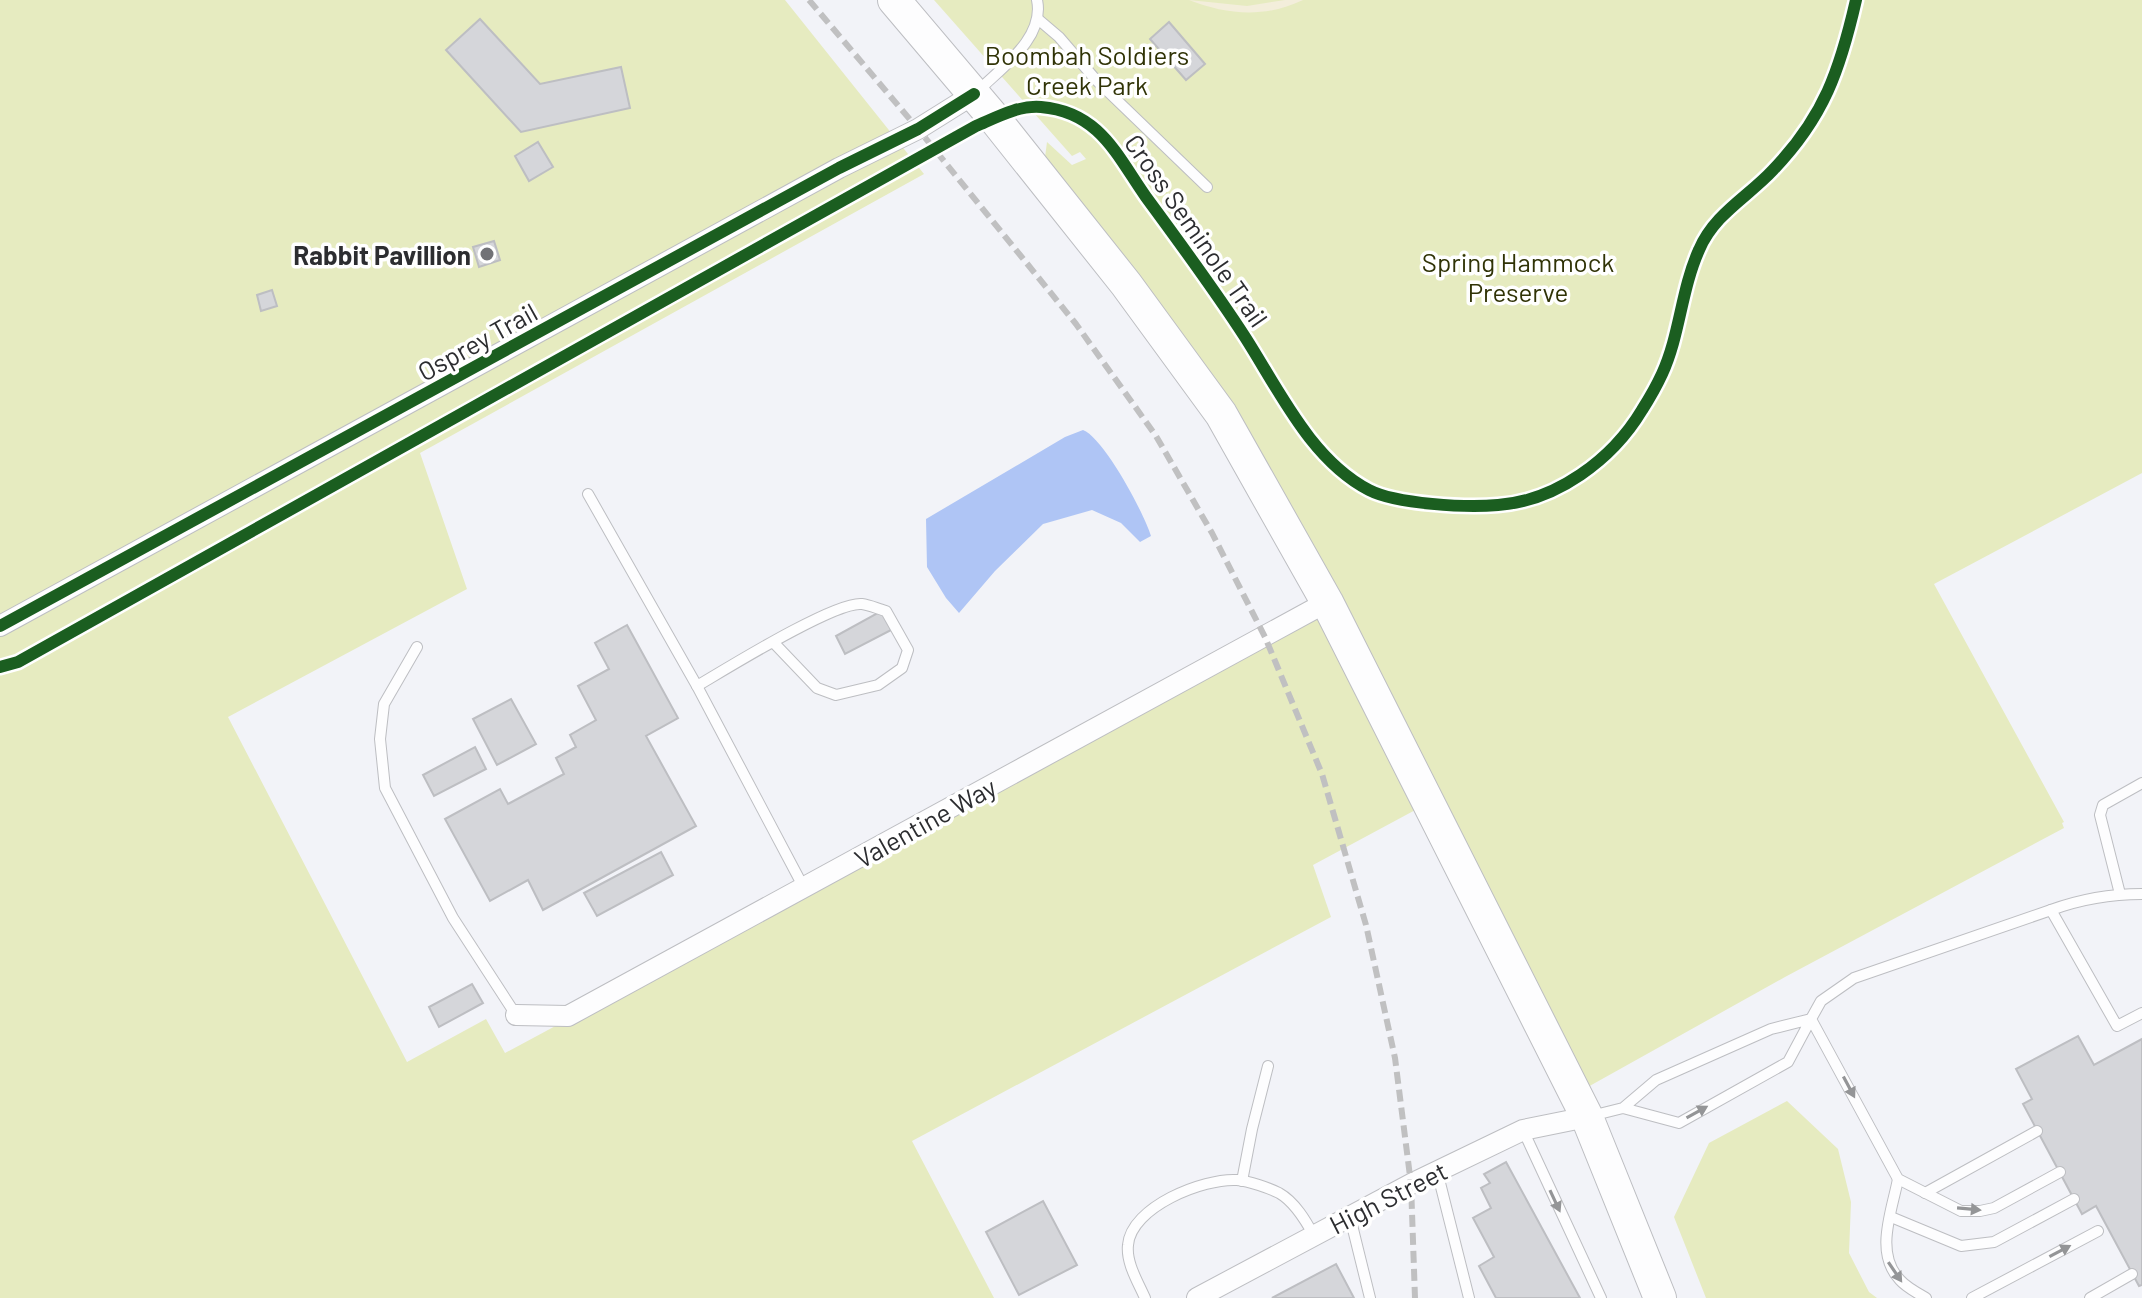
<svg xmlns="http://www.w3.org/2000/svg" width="2142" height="1298" viewBox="0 0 2142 1298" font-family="Barlow,sans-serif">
	<rect width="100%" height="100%" fill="#f2f3f8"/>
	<!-- green -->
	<g fill="#e6ebc0">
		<path d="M0,0H785L924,174L420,453L467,589L228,717L407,1062L486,1019L505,1053L822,883L1319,608L1419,808L1313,865L1331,917L912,1141L994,1298H0Z"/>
		<path d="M934,0H2142V473L1934,584L2064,822L2062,823L2064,828L1785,977L1586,1088L1336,598L1044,165L1047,142L1072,165L1086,159L1080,152L1072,156Z"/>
		<path d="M1787,1101L1838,1149L1851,1202L1849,1253L1869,1292L1877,1298H1706L1674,1217L1709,1143Z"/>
	</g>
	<!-- sand -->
	<path fill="#f3eedb" d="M1189,0L1247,6L1285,0H1303C1266,18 1227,15 1189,0Z"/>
	<!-- water -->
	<path fill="#afc5f5" d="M1083,430C1104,438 1144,513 1151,536L1140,542L1121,523L1092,510L1043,524L995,571L959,613L946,598L927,567L926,519L1065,437Z"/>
	<!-- building -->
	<g fill="#d5d6da" stroke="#bdbec2" stroke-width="2">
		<path d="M480,19L540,84L621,67L630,108L521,132L446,50Z"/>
		<path d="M1169,22L1205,64L1186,80L1150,39Z"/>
		<path d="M538,142L553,167L529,181L515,156Z"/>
		<path d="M494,241L500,260L479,267L473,247Z"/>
		<path d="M272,290L277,306L261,311L257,295Z"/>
		<path d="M883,610L893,629L845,654L836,636Z"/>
		<path d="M627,625L678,718L646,736L696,826L543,910L528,880L490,901L445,819L500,789L508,804L564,774L556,758L576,747L570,735L596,720L578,686L609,669L595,643Z"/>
		<path d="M511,699L536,744L497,765L473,719Z"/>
		<path d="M475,747L486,769L434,796L423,775Z"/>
		<path d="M661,852L673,875L597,916L584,893Z"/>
		<path d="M472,984L483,1003L439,1027L429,1007Z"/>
		<path d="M2078,1036L2094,1065L2142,1039V1285L2139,1286L2096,1206L2082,1214L2023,1104L2032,1099L2016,1069Z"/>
		<path d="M1506,1162L1580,1298H1496L1479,1266L1494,1257L1473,1218L1491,1208L1481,1188L1490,1183L1484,1174Z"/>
		<path d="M1043,1201L1077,1265L1019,1295L986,1232Z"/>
		<path d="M1336,1264L1354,1298H1272Z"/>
	</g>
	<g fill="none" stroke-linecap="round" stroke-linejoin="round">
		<!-- lane casing -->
		<g stroke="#bdbec2" stroke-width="12">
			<g id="lane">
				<path d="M1039,20L1059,37L1096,80L1207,187"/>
				<path d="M978,91C1002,67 1045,38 1037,0"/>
				<path d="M588,494L697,686L804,888"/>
				<path d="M417,647L384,704L380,739L385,788L453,918L516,1015"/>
				<path d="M697,686C726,669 835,601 862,604C870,605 878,609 886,611L908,650L902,668L878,685L836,695L817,688L774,643"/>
				<path d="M2120,894L2100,815L2103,805L2142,783"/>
				<path d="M2051,910C2081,899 2110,894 2142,894"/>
				<path d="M1591,1116L1623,1108L1679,1123L1788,1062L1811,1019L1771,1029L1656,1080L1623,1108"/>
				<path d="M1523,1130L1601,1298"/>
				<path d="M1437,1171L1469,1298"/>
				<path d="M2060,1172L1994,1208L1980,1211H1961L1898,1179L1811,1019L1821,1001L1854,978L2051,910L2117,1026L2142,1013"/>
				<path d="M1898,1179C1892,1211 1874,1253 1900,1280C1906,1287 1917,1293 1926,1298"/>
				<path d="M1242,1181L1252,1129L1268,1066"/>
				<path d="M1925,1193L2037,1131"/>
				<path d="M1350,1217L1370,1298"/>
				<path d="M1891,1217L1961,1246L1994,1242L2074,1199"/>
				<path d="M1145,1298C1138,1282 1126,1263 1128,1245C1131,1207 1203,1178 1237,1180C1249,1181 1269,1188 1279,1193C1295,1202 1306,1221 1314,1236"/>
				<path d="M1972,1298L2098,1231"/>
				<path d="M2090,1298L2132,1274"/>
			</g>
		</g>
		<!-- street casing -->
		<g stroke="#bdbec2" stroke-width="22">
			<g id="street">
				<path d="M0,626L839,168L918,129L974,94"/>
				<path d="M516,1015L568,1016L1327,602"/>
				<path d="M1197,1298L1411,1184L1523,1130L1587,1117"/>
			</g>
		</g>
		<!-- primary casing -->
		<g stroke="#bdbec2" stroke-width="34">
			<path id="primary" d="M894,0L994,118L1126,284L1221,414L1327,602L1587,1117L1660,1298"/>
		</g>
		<!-- lane -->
		<use href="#lane" stroke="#fdfdfe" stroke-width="10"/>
		<!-- street -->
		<use href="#street" stroke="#fdfdfe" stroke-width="20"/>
		<!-- primary -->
		<use href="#primary" stroke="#fdfdfe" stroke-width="32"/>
		<!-- rail -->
		<path stroke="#c0c0c1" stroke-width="6" stroke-dasharray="12 6" stroke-linecap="butt" d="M809,0L918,129L1076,324L1156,436L1212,533L1265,637L1322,774L1366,925L1395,1058L1411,1184L1415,1298"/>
		<!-- cycleway casing -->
		<g stroke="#fff" stroke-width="17">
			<g id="cycleway">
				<path d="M0,626L839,168L918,129L974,94"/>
				<path d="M0,667L18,662L976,126C997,117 1019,105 1041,107C1100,112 1117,156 1146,197C1180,243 1214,289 1245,337C1279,390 1311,460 1369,490C1396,504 1467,508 1498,505C1556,501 1612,460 1642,410C1649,399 1656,387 1662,374C1680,335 1681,290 1699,250C1714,214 1748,197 1773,170C1824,117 1840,70 1856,0"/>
			</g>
		</g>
		<!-- cycleway -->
		<use href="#cycleway" stroke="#1b5e20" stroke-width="12"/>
	</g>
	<!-- one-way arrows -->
	<defs><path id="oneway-solid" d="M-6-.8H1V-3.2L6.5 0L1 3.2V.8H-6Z" transform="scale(2)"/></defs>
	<g fill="#949597">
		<use href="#oneway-solid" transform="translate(1849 1087) rotate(62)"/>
		<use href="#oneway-solid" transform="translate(1697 1112) rotate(-29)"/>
		<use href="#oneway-solid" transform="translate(1555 1201) rotate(65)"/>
		<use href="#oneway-solid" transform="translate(1969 1209) rotate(5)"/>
		<use href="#oneway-solid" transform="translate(2060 1251) rotate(-28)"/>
		<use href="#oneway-solid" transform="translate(1895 1272) rotate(56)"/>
	</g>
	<!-- markers -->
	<circle fill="#717276" stroke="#fff" stroke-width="3" cx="487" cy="254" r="8"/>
	<g text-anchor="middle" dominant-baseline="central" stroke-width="7" stroke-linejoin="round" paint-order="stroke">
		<!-- park labels -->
		<g font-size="26" fill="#303306" stroke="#fff">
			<text x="1087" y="54">Boombah Soldiers<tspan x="1087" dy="30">Creek Park</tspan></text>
			<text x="1518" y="261">Spring Hammock<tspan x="1518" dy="30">Preserve</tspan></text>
		</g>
		<!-- street labels -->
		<g font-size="26" fill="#2c2d30" stroke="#fff">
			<text transform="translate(1197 230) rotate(55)">Cross Seminole Trail</text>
			<text transform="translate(477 341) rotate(-29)">Osprey Trail</text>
			<text transform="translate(925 822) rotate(-29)">Valentine Way</text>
			<text transform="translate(1388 1197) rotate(-27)">High Street</text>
		</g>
		<!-- poi labels -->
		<g font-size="26" font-weight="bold" fill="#2c2d30" stroke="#fff" text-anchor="end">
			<text x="471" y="254">Rabbit Pavillion</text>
		</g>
	</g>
</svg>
